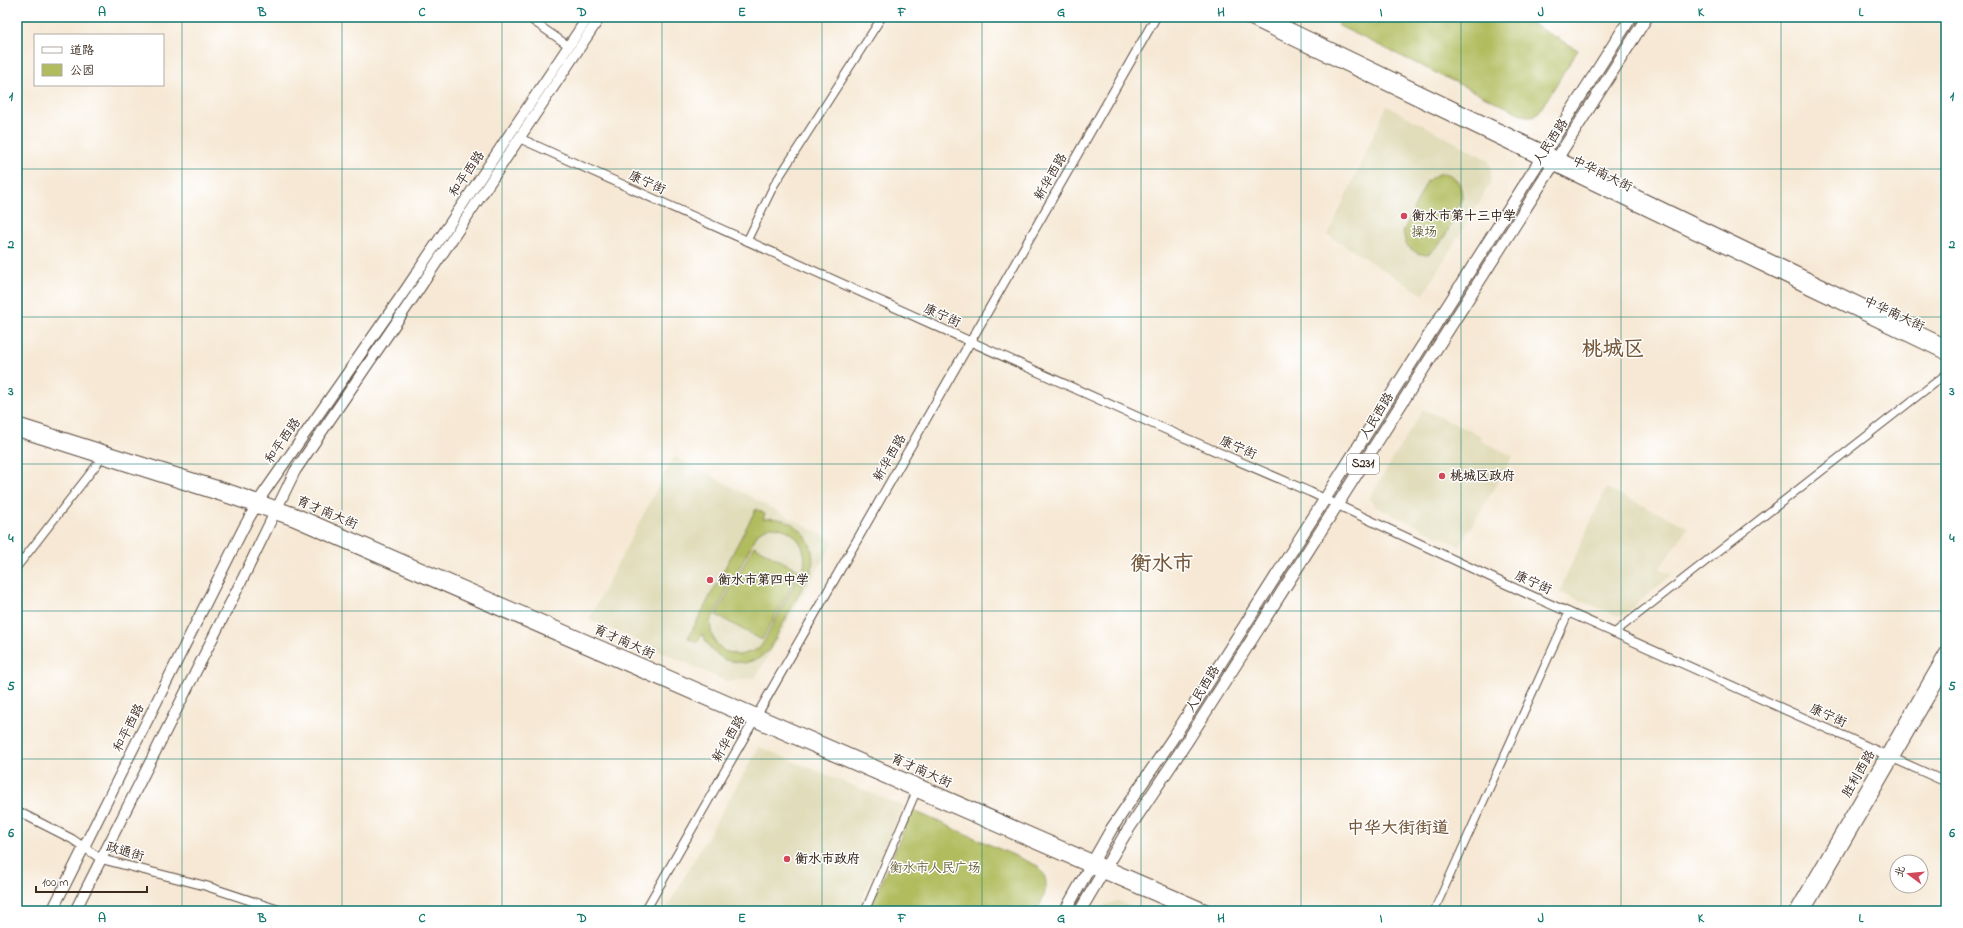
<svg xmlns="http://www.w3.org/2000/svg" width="1963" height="928" viewBox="0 0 1963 928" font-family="'Indie Flower','LXGW WenKai TC',sans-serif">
	<rect width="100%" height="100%" fill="#fff"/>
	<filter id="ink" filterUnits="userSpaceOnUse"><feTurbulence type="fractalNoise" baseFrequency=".025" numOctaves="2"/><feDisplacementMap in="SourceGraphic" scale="8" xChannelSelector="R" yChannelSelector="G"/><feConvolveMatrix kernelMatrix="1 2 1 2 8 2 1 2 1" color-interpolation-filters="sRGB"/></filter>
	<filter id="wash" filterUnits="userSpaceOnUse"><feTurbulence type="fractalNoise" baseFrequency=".012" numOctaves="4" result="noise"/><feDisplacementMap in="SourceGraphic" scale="16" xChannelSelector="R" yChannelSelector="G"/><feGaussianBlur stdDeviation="0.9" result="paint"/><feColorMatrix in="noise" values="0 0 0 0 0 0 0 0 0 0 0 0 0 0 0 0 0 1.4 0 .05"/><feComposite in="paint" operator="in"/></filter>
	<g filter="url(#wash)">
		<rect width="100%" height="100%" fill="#f6e8d4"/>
		<!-- built -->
		<g fill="#e1dcba">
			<path d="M1387,106L1488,160L1491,167V179L1489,186L1423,295L1328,235Z"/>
			<path d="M1423,409L1481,436L1479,440L1513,456L1460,546L1376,507L1370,500V497Z"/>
			<path d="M674,456L834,541L756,677L728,682L589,619Z"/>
			<path d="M1606,488L1688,527L1660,568L1672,575L1622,616H1618L1559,592Z"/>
			<path d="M759,747L903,806L857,911H665Z"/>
			<path d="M1118,901L1140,911H1102L1105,905Z"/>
		</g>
		<!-- green -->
		<g fill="#b0bc5d" stroke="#76733e" fill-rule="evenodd">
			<path d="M1342,17H1520L1578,50L1539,112L1534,116H1525L1337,25Z"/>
			<path d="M1444,173C1457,176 1462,185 1462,198C1453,218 1446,244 1426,255L1417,253L1406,245L1403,232L1427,181L1436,175Z"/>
			<path d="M756,509L765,514L763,519C794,514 818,539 812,570L769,650L758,659L745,663L725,660L711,650L702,634L697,643L688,638ZM769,527C792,526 808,544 804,567L762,645L754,651L739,655L724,651L717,644L712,636L710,622L758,533Z"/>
			<path d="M754,546L800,571L762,640L716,615Z"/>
			<path d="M912,810L1038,866C1052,881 1045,895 1037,911H869Z"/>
		</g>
	</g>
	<g filter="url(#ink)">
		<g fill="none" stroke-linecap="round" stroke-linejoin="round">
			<!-- minor casing -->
			<g stroke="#574639" stroke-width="9">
				<g id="minor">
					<path d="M527,17L569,46"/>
					<path d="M747,241L774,185L882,17"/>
					<path d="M17,567L102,458"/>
					<path d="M1614,633L1946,374"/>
					<path d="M865,911L916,792"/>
					<path d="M1434,911L1569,612"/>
				</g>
			</g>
			<!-- tertiary casing -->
			<g stroke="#574639" stroke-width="10">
				<g id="tertiary">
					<path d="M519,138L1160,427L1310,492L1501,582L1946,782"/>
					<path d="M17,811L72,839L101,859L206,886L282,911"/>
					<path d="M645,911L1156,17"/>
				</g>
			</g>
			<!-- secondary casing -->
			<g stroke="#574639" stroke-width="12">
				<g id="secondary">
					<path d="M17,423L233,491L295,513L1210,911"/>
					<path d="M17,431L231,499L292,520L1190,911"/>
					<path d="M52,911L244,527L263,494L406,289L588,17"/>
					<path d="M75,911L246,572L295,471L415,295L600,17"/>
					<path d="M1795,911L1946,651"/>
					<path d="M1805,911L1946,668"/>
				</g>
			</g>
			<!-- primary casing -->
			<g stroke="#574639" stroke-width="13">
				<g id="primary">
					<path d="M1246,17L1946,354"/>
					<path d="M1266,17L1946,345"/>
					<path d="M1065,911L1112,828L1175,735L1631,17"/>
					<path d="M1080,911L1124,836L1186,743L1647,17"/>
				</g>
			</g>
			<!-- minor -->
			<use href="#minor" stroke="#fff" stroke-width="7"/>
			<!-- tertiary -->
			<use href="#tertiary" stroke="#fff" stroke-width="8"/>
			<!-- secondary -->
			<use href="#secondary" stroke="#fff" stroke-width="10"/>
			<!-- primary -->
			<use href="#primary" stroke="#fff" stroke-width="11"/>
		</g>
	</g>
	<!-- grid -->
	<path fill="none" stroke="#0f766e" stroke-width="1" stroke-opacity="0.55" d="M182,17V911M342,17V911M502,17V911M662,17V911M822,17V911M982,17V911M1141,17V911M1301,17V911M1461,17V911M1621,17V911M1781,17V911M17,169H1946M17,317H1946M17,464H1946M17,611H1946M17,759H1946"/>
	<!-- markers -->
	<g fill="#d1495b" stroke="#fff" stroke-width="1.5">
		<circle cx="1404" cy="216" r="4"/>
		<circle cx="1442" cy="476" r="4"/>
		<circle cx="710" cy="580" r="4"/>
		<circle cx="787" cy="859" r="4"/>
	</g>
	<g text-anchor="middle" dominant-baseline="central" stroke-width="3" stroke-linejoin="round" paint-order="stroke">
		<!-- shield labels -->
		<rect fill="#fff" stroke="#766a62" stroke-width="1" x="1347" y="454" width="32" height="20" rx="3"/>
		<g font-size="12" font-weight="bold" fill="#3b2a1e">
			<text x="1363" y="464">S231</text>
		</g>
		<!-- street labels -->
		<g font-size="13" fill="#3b2a1e" stroke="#fff">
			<text transform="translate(1551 142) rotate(-57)">人民西路</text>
			<text transform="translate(467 174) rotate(-56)">和平西路</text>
			<text transform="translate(1602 174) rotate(26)">中华南大街</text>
			<text transform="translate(1051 177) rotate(-60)">新华西路</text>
			<text transform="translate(647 183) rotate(24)">康宁街</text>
			<text transform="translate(1894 314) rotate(25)">中华南大街</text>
			<text transform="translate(942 316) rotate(24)">康宁街</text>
			<text transform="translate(1377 416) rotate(-58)">人民西路</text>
			<text transform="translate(283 441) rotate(-55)">和平西路</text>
			<text transform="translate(1238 448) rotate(23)">康宁街</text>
			<text transform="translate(890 458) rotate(-60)">新华西路</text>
			<text transform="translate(327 513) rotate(23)">育才南大街</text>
			<text transform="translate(1533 583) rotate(24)">康宁街</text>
			<text transform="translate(624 642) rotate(24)">育才南大街</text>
			<text transform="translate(1203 689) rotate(-58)">人民西路</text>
			<text transform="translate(1828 716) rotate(24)">康宁街</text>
			<text transform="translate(129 728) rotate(-63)">和平西路</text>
			<text transform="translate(729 739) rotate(-60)">新华西路</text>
			<text transform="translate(921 771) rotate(24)">育才南大街</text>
			<text transform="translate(1859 774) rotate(-60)">胜利西路</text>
			<text transform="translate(125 852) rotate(16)">政通街</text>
		</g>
		<!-- poi labels -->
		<g font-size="13" font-weight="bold" fill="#3b2a1e" stroke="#fff" text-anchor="start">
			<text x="1412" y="216">衡水市第十三中学</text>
			<text x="1450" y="476">桃城区政府</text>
			<text x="718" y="580">衡水市第四中学</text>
			<text x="795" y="859">衡水市政府</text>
		</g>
		<!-- park labels -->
		<g font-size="13" fill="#645d34" stroke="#fff">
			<text x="1424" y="232">操场</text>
			<text x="935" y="868">衡水市人民广场</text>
		</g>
		<!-- district labels -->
		<g font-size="17" font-weight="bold" fill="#76593b" stroke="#fff">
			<text x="1398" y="828">中华大街街道</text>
		</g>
		<!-- town labels -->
		<g font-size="21" font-weight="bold" fill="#76593b" stroke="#fff">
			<text x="1613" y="350">桃城区</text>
			<text x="1162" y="565">衡水市</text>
		</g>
	</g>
	<!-- margin -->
	<rect width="1963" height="928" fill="none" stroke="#fff" stroke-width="44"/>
	<!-- legend -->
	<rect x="34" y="34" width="130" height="52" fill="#ffffff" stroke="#b1aaa5"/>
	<rect x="42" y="47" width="20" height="6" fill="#ffffff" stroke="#b1aaa5"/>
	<text x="70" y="54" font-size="12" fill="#3b2a1e">道路</text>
	<rect x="42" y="64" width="20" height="12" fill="#b0bc5d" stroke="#b1aaa5"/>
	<text x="70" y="74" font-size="12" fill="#3b2a1e">公园</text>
	<!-- north arrow -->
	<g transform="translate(1909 874) rotate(286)"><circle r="19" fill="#ffffff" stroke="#b1aaa5"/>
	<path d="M0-3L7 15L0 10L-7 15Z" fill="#d1495b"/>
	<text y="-6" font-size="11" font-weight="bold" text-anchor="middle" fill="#3b2a1e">北</text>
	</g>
	<!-- scale -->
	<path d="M36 886v6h111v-6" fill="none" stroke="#3b2a1e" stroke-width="2"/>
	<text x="42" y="886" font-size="12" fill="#3b2a1e" stroke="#ffffff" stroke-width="3" paint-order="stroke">100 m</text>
	<rect x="22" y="22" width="1919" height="884" fill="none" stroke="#0f766e" stroke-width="1.5"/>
	<g font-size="13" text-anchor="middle" font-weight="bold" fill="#0f766e">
		<text x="102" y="16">A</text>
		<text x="262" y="16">B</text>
		<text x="422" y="16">C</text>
		<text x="582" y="16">D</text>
		<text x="742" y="16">E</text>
		<text x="902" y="16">F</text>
		<text x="1061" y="16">G</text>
		<text x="1221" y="16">H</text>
		<text x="1381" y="16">I</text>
		<text x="1541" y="16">J</text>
		<text x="1701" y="16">K</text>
		<text x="1861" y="16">L</text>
		<text x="11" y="100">1</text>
		<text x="1952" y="100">1</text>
		<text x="11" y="248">2</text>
		<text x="1952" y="248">2</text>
		<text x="11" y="395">3</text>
		<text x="1952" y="395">3</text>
		<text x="11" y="542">4</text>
		<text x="1952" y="542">4</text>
		<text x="11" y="690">5</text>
		<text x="1952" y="690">5</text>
		<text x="11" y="837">6</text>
		<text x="1952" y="837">6</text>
		<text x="102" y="922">A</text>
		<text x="262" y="922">B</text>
		<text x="422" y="922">C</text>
		<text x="582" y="922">D</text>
		<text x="742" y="922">E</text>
		<text x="902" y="922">F</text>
		<text x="1061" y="922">G</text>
		<text x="1221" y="922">H</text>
		<text x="1381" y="922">I</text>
		<text x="1541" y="922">J</text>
		<text x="1701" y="922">K</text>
		<text x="1861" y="922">L</text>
	</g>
</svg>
